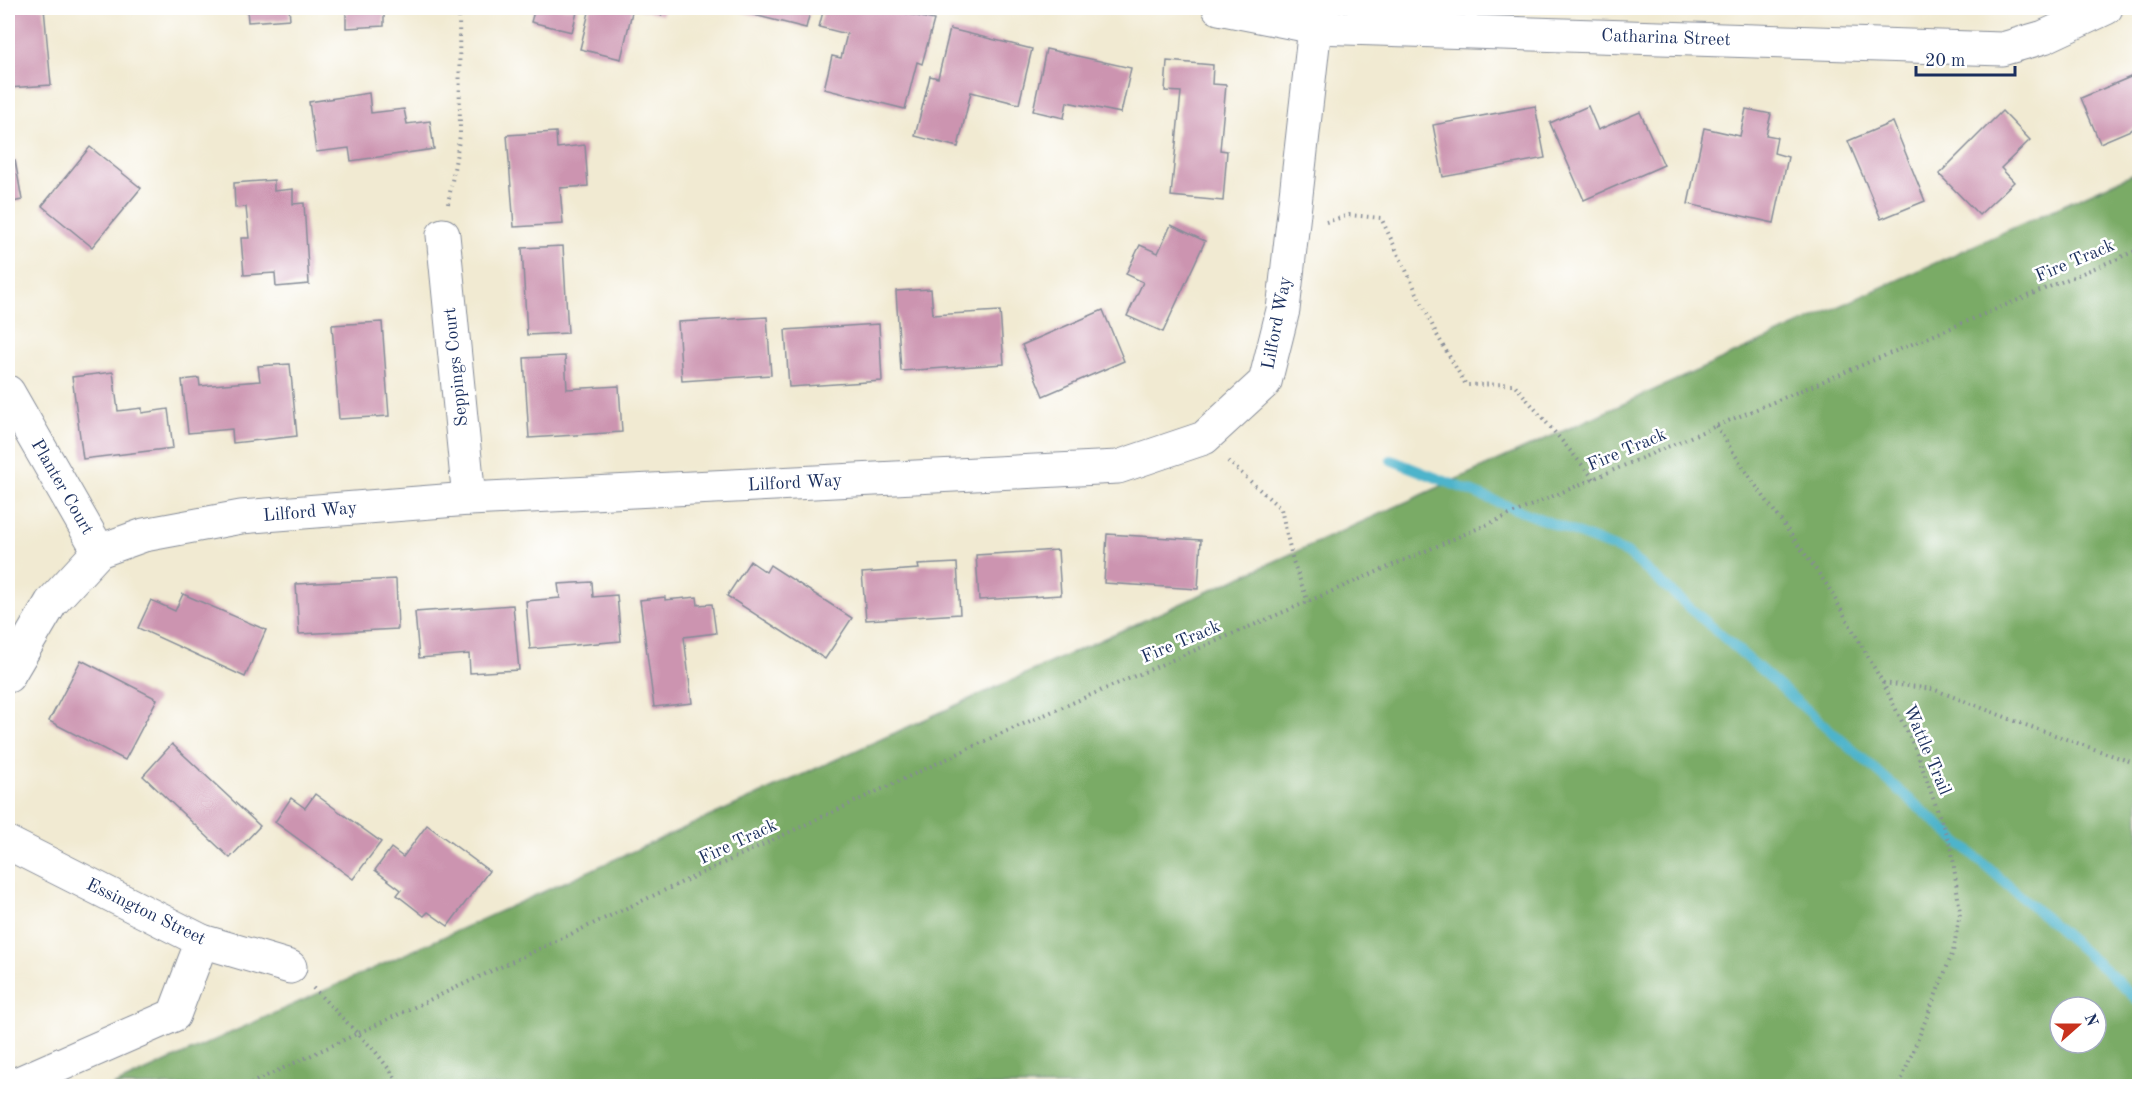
<svg xmlns="http://www.w3.org/2000/svg" width="2147" height="1094" viewBox="0 0 2147 1094" font-family="'Old Standard TT',serif">
	<rect width="100%" height="100%" fill="#fff"/>
	<filter id="ink" filterUnits="userSpaceOnUse"><feTurbulence type="fractalNoise" baseFrequency=".0167" numOctaves="2"/><feDisplacementMap in="SourceGraphic" scale="12" xChannelSelector="R" yChannelSelector="G"/><feConvolveMatrix kernelMatrix="1 2 1 2 8 2 1 2 1" color-interpolation-filters="sRGB"/></filter>
	<filter id="wash" filterUnits="userSpaceOnUse"><feTurbulence type="fractalNoise" baseFrequency=".008" numOctaves="4" result="noise"/><feDisplacementMap in="SourceGraphic" scale="24" xChannelSelector="R" yChannelSelector="G"/><feGaussianBlur stdDeviation="1.35" result="paint"/><feColorMatrix in="noise" values="0 0 0 0 0 0 0 0 0 0 0 0 0 0 0 0 0 1.4 0 .05"/><feComposite in="paint" operator="in"/></filter>
	<g filter="url(#wash)">
		<rect width="100%" height="100%" fill="#f1ead2"/>
		<!-- forest -->
		<path fill="#7aab66" stroke="#4a6d62" stroke-width="1.5" fill-rule="evenodd" d="M2139,171V1086H113ZM2060,1007H2096V1043H2060Z"/>
		<g fill="none" stroke-linecap="round" stroke-linejoin="round">
			<!-- stream -->
			<path stroke="#4db4cb" stroke-width="10" d="M1391,460L1627,553L2110,974L2140,1003"/>
		</g>
		<g id="blocks">
			<!-- building -->
			<g fill="#cc94b0">
				<path d="M8,8H44L51,85L8,88Z"/>
				<path d="M247,8H289L290,19L248,22Z"/>
				<path d="M346,8H384V26L346,28Z"/>
				<path d="M535,8H578L572,32L531,22Z"/>
				<path d="M590,8H633L621,59L580,49Z"/>
				<path d="M634,8H664L662,15Z"/>
				<path d="M726,8H811L806,28Z"/>
				<path d="M824,8H883L934,20L922,64L917,62L905,109L824,89L832,56L841,58L847,34L819,27Z"/>
				<path d="M950,29L1032,49L1019,104L971,92L958,147L915,136L930,76L938,78Z"/>
				<path d="M1046,49L1131,68L1121,113L1067,102L1064,118L1033,111Z"/>
				<path d="M1167,61L1213,65L1212,84L1226,85L1220,150L1227,151L1223,201L1171,196L1181,92L1165,91Z"/>
				<path d="M2140,73V126L2100,143L2081,98Z"/>
				<path d="M369,93L371,113L404,109L407,124L430,121L434,149L351,161L349,148L316,152L309,102Z"/>
				<path d="M1535,106L1545,158L1443,177L1433,125Z"/>
				<path d="M1588,106L1598,130L1640,112L1664,165L1584,200L1550,123Z"/>
				<path d="M1746,109L1771,114L1766,135L1777,137L1774,153L1788,157L1774,223L1688,204L1704,128L1740,136Z"/>
				<path d="M2002,111L2030,140L2001,168L2014,182L1979,215L1939,174Z"/>
				<path d="M1893,122L1925,201L1881,219L1848,141Z"/>
				<path d="M556,132L557,148L585,145L588,186L560,188L563,224L514,227L507,135Z"/>
				<path d="M90,147L141,188L92,247L42,206Z"/>
				<path d="M15,160L22,200L8,203V162Z"/>
				<path d="M274,180V191L293,189V204L304,203L309,284L276,287L275,273L244,275L241,238H249L246,207L235,208L234,183Z"/>
				<path d="M1171,225L1205,241L1163,332L1127,316L1143,282L1126,274L1140,245L1158,253Z"/>
				<path d="M563,246L568,333L527,335L522,248Z"/>
				<path d="M931,289L933,315L1000,311L1004,364L901,371L896,291Z"/>
				<path d="M1103,310L1124,361L1043,396L1022,345Z"/>
				<path d="M767,317L771,375L682,381L678,322Z"/>
				<path d="M382,322L389,416L339,419L332,325Z"/>
				<path d="M879,324L882,381L789,387L785,330Z"/>
				<path d="M565,356L567,389L619,386L622,432L529,438L524,358Z"/>
				<path d="M290,364L297,436L233,443L232,429L188,433L182,380L199,378L200,386L260,381L258,366Z"/>
				<path d="M113,372L118,411L142,408V413L168,409L173,448L83,459L72,377Z"/>
				<path d="M1107,534L1201,540L1198,589L1104,583Z"/>
				<path d="M1058,550L1061,595L979,600L976,555Z"/>
				<path d="M750,561L766,572L770,565L852,618L825,659L727,596Z"/>
				<path d="M957,563L960,614L866,620L862,573L919,569L918,565Z"/>
				<path d="M396,579L398,629L299,634L296,584Z"/>
				<path d="M592,582L593,597L617,595L621,641L530,649L526,601L560,598L558,584Z"/>
				<path d="M183,594L266,630L245,677L138,628L151,600L175,611Z"/>
				<path d="M665,597V600L697,597L698,605L712,604L716,633L684,637L692,703L654,707L640,600Z"/>
				<path d="M513,605L519,670L470,673L469,654L419,658L415,612Z"/>
				<path d="M81,660L157,699L125,760L49,721Z"/>
				<path d="M172,744L260,826L230,858L143,776Z"/>
				<path d="M315,794L381,842L353,879L275,822L291,798L305,808Z"/>
				<path d="M427,825L489,871L448,926L428,912L424,916L397,895L401,890L375,870L391,848L403,857Z"/>
			</g>
		</g>
	</g>
	<g filter="url(#ink)">
		<use href="#blocks" fill-opacity="0" stroke="#868c98" stroke-width="1.5"/>
		<g fill="none" stroke-linecap="round" stroke-linejoin="round">
			<!-- street casing -->
			<g stroke="#868c98" stroke-width="35">
				<g id="street">
					<path d="M1219,8L1315,27L2002,49L2044,37L2106,8"/>
					<path d="M443,235L469,499"/>
					<path d="M8,392L99,551"/>
					<path d="M8,676L51,603L99,551L144,535L241,517L469,499L1118,467L1204,438L1265,382L1283,310L1315,27"/>
					<path d="M8,843L202,941L290,967"/>
					<path d="M12,1086L174,1015L202,941"/>
				</g>
			</g>
			<!-- path -->
			<g stroke="#868c98" stroke-width="4" stroke-dasharray="1.5 4.5" stroke-linecap="butt">
				<path d="M448,204L460,135L459,8"/>
				<path d="M1326,222L1349,215L1381,218L1437,335L1466,385L1514,384L1594,479"/>
				<path d="M1716,426L1749,476L1827,585L1883,683L1916,750L1952,851L1960,913L1953,952L1899,1086"/>
				<path d="M1228,461L1281,509L1293,561L1308,602"/>
				<path d="M1883,683L1933,689L2023,724L2140,765"/>
				<path d="M313,988L375,1051L402,1086"/>
				<path d="M245,1086L1000,734L1716,426L2140,249"/>
			</g>
			<!-- street -->
			<use href="#street" stroke="#fff" stroke-width="33"/>
		</g>
	</g>
	<g text-anchor="middle" dominant-baseline="central" stroke-width="5" stroke-linejoin="round" paint-order="stroke">
		<!-- street labels -->
		<g font-size="18" fill="#1b2f5e" stroke="#fff">
			<text transform="translate(1666 38) rotate(2)">Catharina Street</text>
			<text transform="translate(2075 261) rotate(-23)">Fire Track</text>
			<text transform="translate(1277 323) rotate(-79)">Lilford Way</text>
			<text transform="translate(456 367) rotate(-96)">Seppings Court</text>
			<text transform="translate(1627 450) rotate(-23)">Fire Track</text>
			<text transform="translate(795 483) rotate(-3)">Lilford Way</text>
			<text transform="translate(62 487) rotate(60)">Planter Court</text>
			<text transform="translate(310 512) rotate(-5)">Lilford Way</text>
			<text transform="translate(1181 642) rotate(-23)">Fire Track</text>
			<text transform="translate(1927 750) rotate(67)">Wattle Trail</text>
			<text transform="translate(738 842) rotate(-25)">Fire Track</text>
			<text transform="translate(146 912) rotate(26)">Essington Street</text>
		</g>
	</g>
	<!-- margin -->
	<rect width="2147" height="1094" fill="none" stroke="#fff" stroke-width="30"/>
	<!-- north arrow -->
	<g transform="translate(2078 1025) rotate(69)"><circle r="28" fill="#ffffff" stroke="#a4acbf" stroke-width="1.5"/>
	<path d="M0-4.5L10 22L0 15L-10 22Z" fill="#c8321e"/>
	<text y="-9" font-size="16" font-weight="bold" text-anchor="middle" fill="#1b2f5e">N</text>
	</g>
	<!-- scale -->
	<path d="M1916 66v9h99v-9" fill="none" stroke="#1b2f5e" stroke-width="3"/>
	<text x="1925" y="66" font-size="18" fill="#1b2f5e" stroke="#ffffff" stroke-width="4.5" paint-order="stroke">20 m</text>
</svg>
